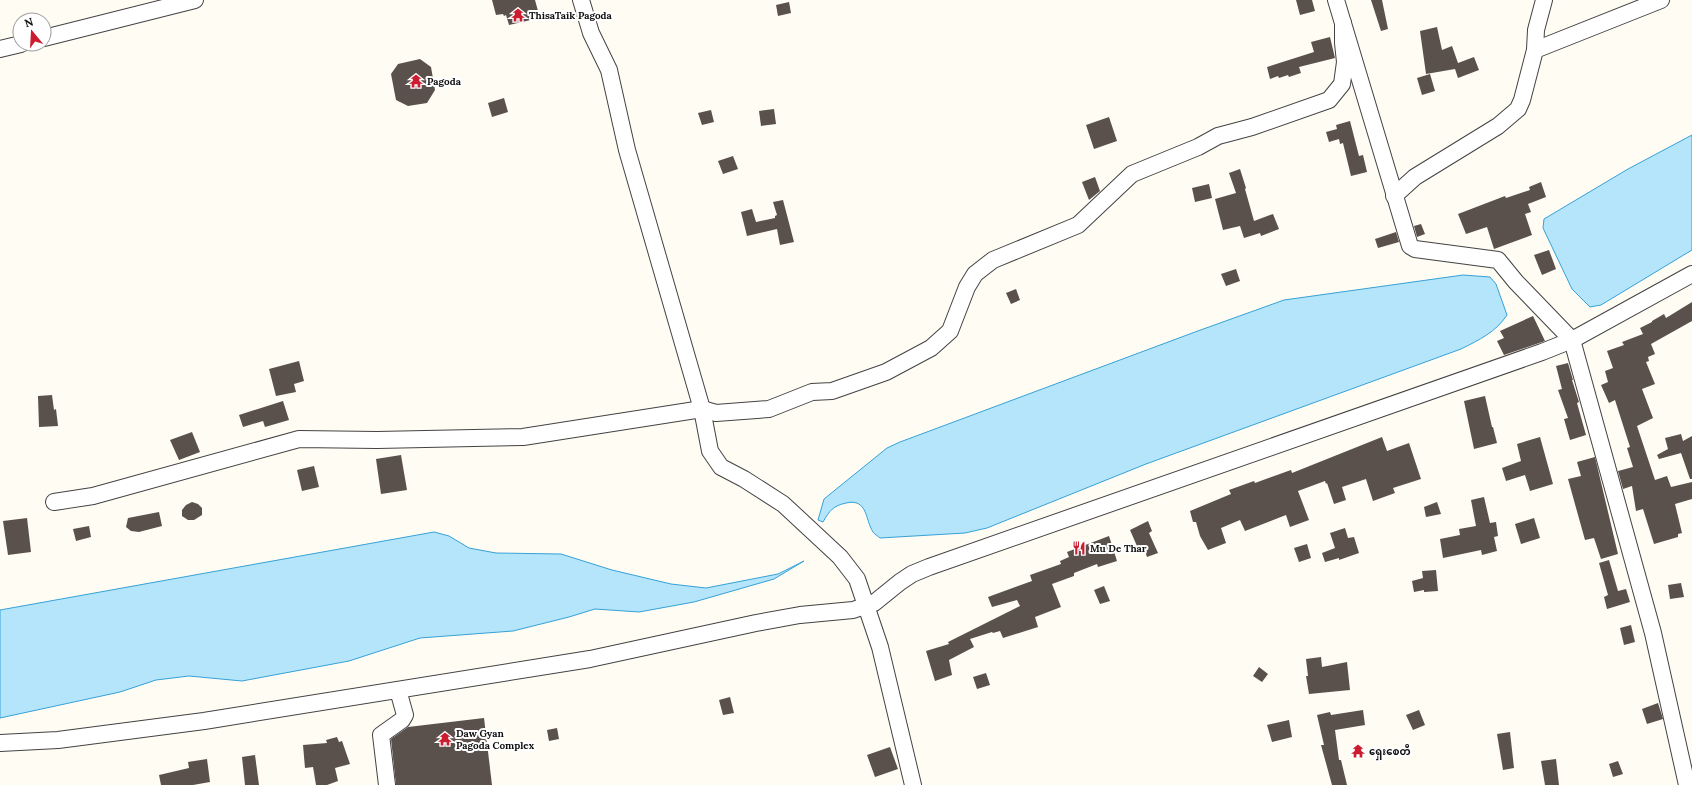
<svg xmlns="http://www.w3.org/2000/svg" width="1692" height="785" viewBox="0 0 1692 785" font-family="Lora,'Noto Sans Myanmar',serif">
	<rect width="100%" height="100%" fill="#fffcf4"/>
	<!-- water -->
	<g fill="#b4e5fa" stroke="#36a1d7">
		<path d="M1692,135V250L1601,305L1590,307L1572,289L1543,228L1544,219L1628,169Z"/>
		<path d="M1463,275L1490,277L1496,284L1507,315C1496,332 1479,340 1461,349L1146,464L987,528L965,533L880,538C878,536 874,534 873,532C865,520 868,498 846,503C833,506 830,510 823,522L818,520L824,499L887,448L900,442L1195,332L1284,300Z"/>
		<path d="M434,532L449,536L469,548L496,553L561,554L612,570L671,584L706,588L778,574L804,561L774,579L694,602L639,612L595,609L569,617L513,631L420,638L349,661L242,681L189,676L156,680L120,692L0,718V610Z"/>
	</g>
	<!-- building -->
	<g fill="#5a504c">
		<path d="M492,0H535L538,11L533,12L535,19L509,25L506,15L504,16L503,14L496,15Z"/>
		<path d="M1296,0H1312L1315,11L1300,15Z"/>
		<path d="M1371,0H1382L1388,29L1381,31Z"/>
		<path d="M789,2L791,13L778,16L776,5Z"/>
		<path d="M1437,27L1442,50L1452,46L1458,63L1474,57L1479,70L1458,78L1455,69L1426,74L1420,31Z"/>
		<path d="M1330,37L1335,58L1299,67L1301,73L1289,77L1288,75L1279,78L1278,76L1270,79L1267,67L1314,52L1311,42Z"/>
		<path d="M420,59L431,67L435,90L427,103L408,106L396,100L391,74L398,64Z"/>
		<path d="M1430,74L1435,91L1422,95L1417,78Z"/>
		<path d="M504,98L508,112L492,117L488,103Z"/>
		<path d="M774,109L776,124L761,126L759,111Z"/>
		<path d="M711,110L714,122L702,125L698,113Z"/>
		<path d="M1109,117L1117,141L1094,149L1086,125Z"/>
		<path d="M1350,121L1359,156L1363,155L1367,172L1351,176L1343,143L1340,144L1339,139L1329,142L1326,132L1337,129L1336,125Z"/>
		<path d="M733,156L738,169L723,174L718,161Z"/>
		<path d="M1240,169L1246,188L1245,189L1254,221L1273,214L1279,229L1261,236L1260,233L1244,238L1240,226L1223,230L1215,199L1236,193L1229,173Z"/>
		<path d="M1095,177L1100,191L1089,200L1082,182Z"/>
		<path d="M1541,182L1546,197L1528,204L1531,212L1525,214L1532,235L1494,249L1487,227L1466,234L1458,214L1505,196L1506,198L1530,190L1529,187Z"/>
		<path d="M1209,184L1212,198L1195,202L1192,188Z"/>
		<path d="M783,200L794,242L780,245L777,229L747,236L741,212L752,209L756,222L775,218V216L777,215L773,202Z"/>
		<path d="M1421,224L1425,234L1417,237L1414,226Z"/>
		<path d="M1396,232L1399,242L1378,248L1375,239Z"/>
		<path d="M1549,250L1556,269L1542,275L1534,255Z"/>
		<path d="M1236,269L1240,281L1226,286L1221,274Z"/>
		<path d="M1016,289L1020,300L1011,304L1006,293Z"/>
		<path d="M1692,302V321L1651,344L1655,354L1648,357L1649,361L1646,362L1655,384L1642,389L1653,418L1637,426L1655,480L1667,476L1671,487L1692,482V499L1675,504L1682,533L1678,534V537L1654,544L1643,509L1636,511L1632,486L1623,489L1618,471L1633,467L1627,448L1630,447L1615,400L1609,403L1601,385L1608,382L1605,371L1613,368L1607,351L1624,345L1622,342L1643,334L1640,328L1652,322V321L1664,314L1666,318Z"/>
		<path d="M1533,316L1545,341L1504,355L1497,341L1504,338L1500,331Z"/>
		<path d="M299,361L304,381L294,384L296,392L276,396L269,369Z"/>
		<path d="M1568,363L1573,380H1572L1579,402L1577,403L1586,435L1570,440L1564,419L1568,418L1558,390L1562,389L1556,366Z"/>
		<path d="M52,395L54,410L56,409L58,426L39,427L38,396Z"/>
		<path d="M1485,396L1492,427H1493L1497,443L1474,449L1464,401Z"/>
		<path d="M283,401L289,420L265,427L263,421L243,427L239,415Z"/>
		<path d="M192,432L200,452L179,460L170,440Z"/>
		<path d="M1681,434L1683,441L1692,436V479H1690L1681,453L1659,459L1657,455L1668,449L1665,438Z"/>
		<path d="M1382,437L1387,451L1409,443L1421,479L1393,488L1395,493L1373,501L1366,479L1342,487L1346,500L1334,504L1327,483L1326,484L1325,481L1298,491L1309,520L1290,527L1286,515L1245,531L1240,520L1221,528L1226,543L1208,550L1200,536L1196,522H1193L1190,511L1231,494L1229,490L1254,481L1255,483L1291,470L1292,473Z"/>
		<path d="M1540,437L1553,484L1530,491L1525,475L1506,481L1502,468L1521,461L1517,444Z"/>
		<path d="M401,455L407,490L381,494L376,459Z"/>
		<path d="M1595,457L1618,554L1601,559L1594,538L1585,540L1568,479L1581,476L1577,462Z"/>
		<path d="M314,466L319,487L302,491L297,470Z"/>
		<path d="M1484,497L1490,523L1496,522L1498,536L1494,537L1497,551L1482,555L1481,550L1443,558L1440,539L1460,535L1459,529L1476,526L1471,500Z"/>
		<path d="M192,502L198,504L202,508V515L194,520H188L182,516V510L186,505Z"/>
		<path d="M1437,502L1441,514L1426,517L1424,507Z"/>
		<path d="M159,512L162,526L139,532L131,531L126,527L128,518Z"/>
		<path d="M27,518L31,552L8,555L3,521Z"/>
		<path d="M1534,518L1540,538L1521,544L1515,524Z"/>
		<path d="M1148,521L1152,531L1149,533L1158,553L1147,557L1145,551L1140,553L1130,530Z"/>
		<path d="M89,526L91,537L76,541L73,529Z"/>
		<path d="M1345,528L1348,538L1354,537L1359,553L1339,560V558L1325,562L1322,553L1335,548L1330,533Z"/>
		<path d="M1109,536L1117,561L1098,567L1097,564L1074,573V576L1052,584L1061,607L1035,617L1038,627L1003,638L1000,631L993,633L992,632L970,639L974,647L949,660L952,675L935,681L926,651L949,644L948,642L1020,606L1017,600L992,607L988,597L1032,581L1030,575L1061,564L1060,561L1069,557L1067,552Z"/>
		<path d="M1307,544L1311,558L1299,562L1294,548Z"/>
		<path d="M1609,560L1618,591L1626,589L1630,602L1607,609L1604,597L1608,595L1599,563Z"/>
		<path d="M1436,570L1438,591L1424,592V590L1414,592L1412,581L1423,578L1422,571Z"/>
		<path d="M1681,583L1684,597L1670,599L1668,585Z"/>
		<path d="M1104,586L1110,601L1100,604L1094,590Z"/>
		<path d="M1631,625L1635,642L1624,645L1620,628Z"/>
		<path d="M1321,657L1322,667L1347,662L1350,690L1309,694L1306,676H1308L1306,659Z"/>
		<path d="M1259,667L1268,674L1262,682L1253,676Z"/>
		<path d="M986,673L990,685L977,689L973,677Z"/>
		<path d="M730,697L734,713L723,715L719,700Z"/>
		<path d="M1658,703L1663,719L1647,724L1642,709Z"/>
		<path d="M1363,710L1365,725L1335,730L1339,760H1341L1347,785H1332L1321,745H1324L1317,715L1330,712L1331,715Z"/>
		<path d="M1419,710L1425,725L1413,730L1406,715Z"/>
		<path d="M484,718L492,785H396L391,739L408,727Z"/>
		<path d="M1289,720L1292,737L1272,742L1267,725Z"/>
		<path d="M557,728L559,739L549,741L547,730Z"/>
		<path d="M1510,732L1514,768L1503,770L1497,734Z"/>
		<path d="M337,737L339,742L342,741L350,764L335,768L338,781L327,785H316L313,767L305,768L303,745L327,743L326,740Z"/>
		<path d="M890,747L898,769L875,777L867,755Z"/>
		<path d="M255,755L259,785H245L242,757Z"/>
		<path d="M207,759L210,782L193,785H161L159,775L189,768L188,762Z"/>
		<path d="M1556,759L1559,785H1545L1541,761Z"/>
		<path d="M1618,761L1623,774L1613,777L1609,764Z"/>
	</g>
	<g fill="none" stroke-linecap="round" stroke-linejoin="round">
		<!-- minor casing -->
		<g stroke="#434343" stroke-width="18">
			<g id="minor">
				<path d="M581,0L591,33L609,70L627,150L702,409L710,451L721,467L744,479L783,504L840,557L857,579L880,647L913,785"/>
				<path d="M1336,0L1410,246L1415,249L1498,260L1516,282L1572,340L1653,633L1687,785"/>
				<path d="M44,38L195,0"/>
				<path d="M0,49L21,44"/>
				<path d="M1535,50L1536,30L1544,0"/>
				<path d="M1394,196L1415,177L1498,126L1518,109L1522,100L1535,50L1661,0"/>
				<path d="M54,502L93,496L299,439L377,440L523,437L702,409L716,413L769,409L812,392L832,391L886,372L931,348L950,331L967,287L975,274L993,260L1078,225L1132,174L1198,147L1218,136L1252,127L1329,100L1342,84L1345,62L1343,43V23"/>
				<path d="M0,743L58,740L204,721L590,659L756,623L800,615L853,610L874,603L900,582L912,574L929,567L1542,352L1572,340L1692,274"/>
				<path d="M387,785L381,735L402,720L405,715L398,690"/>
			</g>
		</g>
		<!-- minor -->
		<use href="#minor" stroke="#fff" stroke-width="16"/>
	</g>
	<!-- icons -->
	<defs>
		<g id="temple-bare" transform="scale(1.08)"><path d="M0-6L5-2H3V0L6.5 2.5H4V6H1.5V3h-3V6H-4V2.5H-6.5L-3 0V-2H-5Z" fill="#cc1d30" stroke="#fff" stroke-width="2.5" paint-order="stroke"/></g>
		<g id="restaurant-bare" transform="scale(1.08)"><path d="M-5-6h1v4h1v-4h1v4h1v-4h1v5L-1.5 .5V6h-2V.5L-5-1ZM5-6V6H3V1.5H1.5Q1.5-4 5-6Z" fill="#cc1d30" stroke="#fff" stroke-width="2.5" paint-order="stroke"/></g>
	</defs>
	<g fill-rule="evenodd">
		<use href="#temple-bare" x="518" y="15"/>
		<use href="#temple-bare" x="416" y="81"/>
		<use href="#restaurant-bare" x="1079" y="548"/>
		<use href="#temple-bare" x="445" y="739"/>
		<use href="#temple-bare" x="1358" y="751"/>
	</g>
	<g text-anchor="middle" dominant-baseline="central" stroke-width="4" stroke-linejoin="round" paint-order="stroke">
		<!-- poi labels -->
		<g font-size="10" font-weight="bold" fill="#101010" stroke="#fff" text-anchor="start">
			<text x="529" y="15">ThisaTaik Pagoda</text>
			<text x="427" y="81">Pagoda</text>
			<text x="1090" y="548">Mu De Thar</text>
			<text x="456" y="733">Daw Gyan<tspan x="456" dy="12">Pagoda Complex</tspan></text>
			<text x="1369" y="751">ရှေးစေတီ</text>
		</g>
	</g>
	<!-- north arrow -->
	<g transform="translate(32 32) rotate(342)"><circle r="19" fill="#ffffff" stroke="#9f9f9f"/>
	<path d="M0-3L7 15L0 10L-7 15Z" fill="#cc1d30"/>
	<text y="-6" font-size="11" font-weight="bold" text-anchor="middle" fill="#101010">N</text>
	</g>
</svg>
